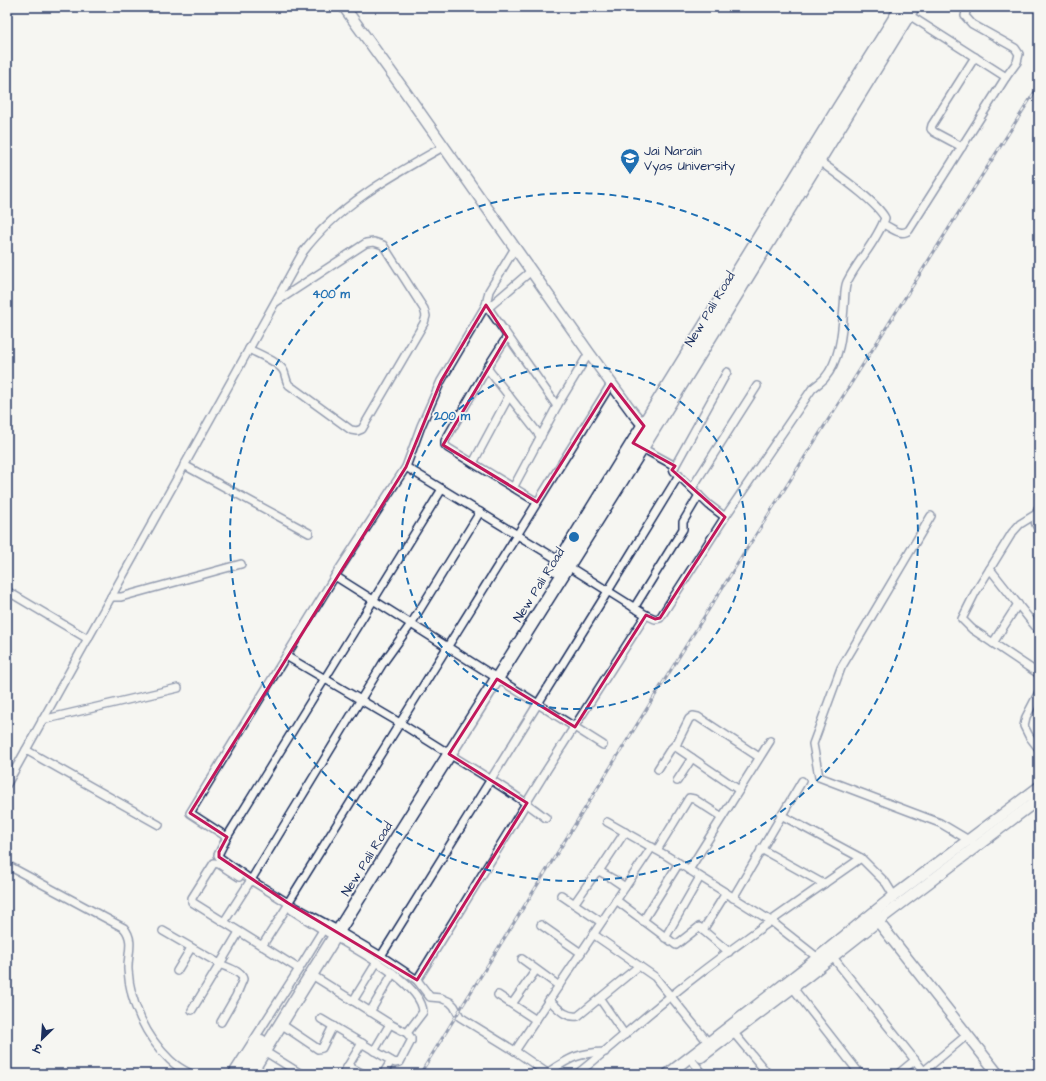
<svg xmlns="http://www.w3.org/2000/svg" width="1046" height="1081" viewBox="0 0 1046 1081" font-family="'Architects Daughter','Playpen Sans Deva',sans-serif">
	<rect width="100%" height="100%" fill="#f6f6f2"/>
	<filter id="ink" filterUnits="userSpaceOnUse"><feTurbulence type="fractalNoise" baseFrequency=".025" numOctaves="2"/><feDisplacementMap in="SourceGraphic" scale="8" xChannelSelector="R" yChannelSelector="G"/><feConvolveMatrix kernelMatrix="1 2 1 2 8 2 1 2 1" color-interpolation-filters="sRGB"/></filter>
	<g filter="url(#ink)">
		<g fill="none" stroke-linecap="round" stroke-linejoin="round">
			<!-- street casing -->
			<g stroke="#1b2f5e" stroke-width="10">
				<g id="street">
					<path d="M909,15L1006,77"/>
					<path d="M962,147L934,132L931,129L932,125L975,57"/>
					<path d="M883,224C892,228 901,237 909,230L1006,77L1017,62L1019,54L1015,48L972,24L965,16L967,7"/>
					<path d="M486,305L557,406"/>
					<path d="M488,308L531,271"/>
					<path d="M507,337L487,368L445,441V445L448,448L537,502"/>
					<path d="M249,349C258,354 277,361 283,370C286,374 285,380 289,385L351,430L357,431L362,429L424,323L426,316L424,309L383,245L374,242L366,243L276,302"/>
					<path d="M487,368L541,437"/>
					<path d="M642,448L675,466L673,468L674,471L709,505L725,517"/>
					<path d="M473,463L509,396"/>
					<path d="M184,465L309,533"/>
					<path d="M675,466L727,372"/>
					<path d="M406,467L560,561L646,615L546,771L417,980"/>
					<path d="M513,488L557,406L589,353"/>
					<path d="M692,488L757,386"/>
					<path d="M442,489L227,837L218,855L219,857L254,882L288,903L332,927L381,956L417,980L430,997L441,998L450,1002L454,1006L460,1017L515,1051L547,1073C570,1058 577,1053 605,1052"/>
					<path d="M1038,513L1020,524L1012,533L975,593L962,619L972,629L1039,674"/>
					<path d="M931,516L841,668L813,744L819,777L940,823L972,842"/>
					<path d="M990,569L1039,631"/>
					<path d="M335,576L603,745"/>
					<path d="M7,591L88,639"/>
					<path d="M111,597H121L241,564"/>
					<path d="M634,608L683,529V522L699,495"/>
					<path d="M646,615L655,619L660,618L725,517L812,389C815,386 820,383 824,379C841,359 842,332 844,306C845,298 844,289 847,282C858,260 877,241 885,218C876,201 835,173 818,160"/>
					<path d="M993,643L1018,604"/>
					<path d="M286,656L400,723L443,750"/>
					<path d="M1039,692L1026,717L1024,726L1029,736L1039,749"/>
					<path d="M42,720L178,688"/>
					<path d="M26,750L159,825"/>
					<path d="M449,754C482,774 515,794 546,818"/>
					<path d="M658,769L670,750L677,743"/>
					<path d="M677,781L692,758"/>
					<path d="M7,784L303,252C338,205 393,175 443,147"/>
					<path d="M739,790L676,747L677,743L689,719L693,716L698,717L759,757"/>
					<path d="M781,815L861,858L886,883L894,896"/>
					<path d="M607,822L667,856L771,921L818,958"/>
					<path d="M227,837L190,813L335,576L406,467L421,426L441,381L486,305L489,291L515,248"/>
					<path d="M761,849L824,884"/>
					<path d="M657,850L689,798L694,799L722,817"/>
					<path d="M7,865L124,928C135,941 127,955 128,970C130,1003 146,1037 170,1060C176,1066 183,1070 191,1074"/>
					<path d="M689,870L770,741"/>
					<path d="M599,871L625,832"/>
					<path d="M239,877L219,864L214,863L192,898V902L299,969L323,930"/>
					<path d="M251,880L383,663L411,624L480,512"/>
					<path d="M561,895L601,922"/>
					<path d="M733,898L802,781"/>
					<path d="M616,900L676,945L699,927L729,952"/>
					<path d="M288,903L611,384"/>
					<path d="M574,904L595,874L599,871L613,879L625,887"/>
					<path d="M292,910C307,920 322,929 337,938C358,951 422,984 423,1012L407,1033"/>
					<path d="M643,921L679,863"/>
					<path d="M224,922L249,883"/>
					<path d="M541,925L581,953"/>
					<path d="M703,930L726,893"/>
					<path d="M163,931L220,964L239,932"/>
					<path d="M593,934L655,977L711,1046"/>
					<path d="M665,938L700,877"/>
					<path d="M262,946L287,907"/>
					<path d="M381,956L608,591L679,475"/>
					<path d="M832,956L926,1074"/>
					<path d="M522,959L559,986"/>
					<path d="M177,971L191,948"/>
					<path d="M312,975L390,1024L407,1033L411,1038V1041L400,1062L395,1063L321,1019"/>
					<path d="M793,988L860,1074"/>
					<path d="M498,995L536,1020"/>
					<path d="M600,999L625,1035"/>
					<path d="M549,1000C558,1008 565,1018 578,1016L639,966"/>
					<path d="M353,1001L377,962"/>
					<path d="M512,1004L536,970"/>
					<path d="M192,1010L220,964C228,968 241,971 243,979L236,996L221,1022"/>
					<path d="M370,1012L393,973"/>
					<path d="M281,1024L318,1049L322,1048L333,1026"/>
					<path d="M733,1032L768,1074"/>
					<path d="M264,1051L301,1074"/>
					<path d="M374,1051L390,1024"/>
					<path d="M515,1051L652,847"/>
					<path d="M690,1058L703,1074"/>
					<path d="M348,1066L363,1074"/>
					<path d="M924,1071L967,1035"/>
					<path d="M232,1074L299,969"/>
					<path d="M343,1074L362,1043"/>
					<path d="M383,1074L391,1061"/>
					<path d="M577,1074C609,1049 639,1021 671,996C731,947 797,903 861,858"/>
					<path d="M898,1074L915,1060"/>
				</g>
			</g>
			<!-- secondary casing -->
			<g stroke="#1b2f5e" stroke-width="13">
				<g id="secondary">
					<path d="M344,7L404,90L589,353L633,413L644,426"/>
					<path d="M1039,510L1037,523L1039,527"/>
					<path d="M873,915L998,1074"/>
					<path d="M701,1057L808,976L878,921L1039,799"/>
					<path d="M668,1074L805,968L894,896L1039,787"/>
				</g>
			</g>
			<!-- highway casing -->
			<g stroke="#1b2f5e" stroke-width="15">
				<g id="highway">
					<path d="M555,569L838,109L902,7"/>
					<path d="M240,1074L261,1041"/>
					<path d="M250,1074C378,864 512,657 642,448C733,301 822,153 913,7"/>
				</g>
			</g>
			<!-- street -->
			<use href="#street" stroke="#f6f6f2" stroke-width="7"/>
			<!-- secondary -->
			<use href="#secondary" stroke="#f6f6f2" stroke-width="10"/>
			<!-- highway -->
			<use href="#highway" stroke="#f6f6f2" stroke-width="12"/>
			<!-- rail casing -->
			<g stroke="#1b2f5e" stroke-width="3">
				<path id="rail" d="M420,1074L687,644L1039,85"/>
			</g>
			<!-- rail -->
			<use href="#rail" stroke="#f6f6f2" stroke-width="1.5" stroke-dasharray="4.5" stroke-linecap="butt"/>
		</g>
	</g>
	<!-- marked area -->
	<path d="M0 0H1046V1081H0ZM486,305L507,337L443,445L537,502L611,384L644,426L633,443L675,466L672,470L725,517L660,618L655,619L646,615L575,727L497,679L449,754L527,803L417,980L288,903L219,857V852L227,837L190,813L406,467L441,381Z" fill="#f6f6f2" fill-opacity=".55" fill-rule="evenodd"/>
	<path fill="none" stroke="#c2185b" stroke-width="3" stroke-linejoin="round" d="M486,305L507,337L443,445L537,502L611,384L644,426L633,443L675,466L672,470L725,517L660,618L655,619L646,615L575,727L497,679L449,754L527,803L417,980L288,903L219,857V852L227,837L190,813L406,467L441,381Z"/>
	<!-- distance rings -->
	<g fill="none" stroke="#1f6fb2" stroke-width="2" stroke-dasharray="7 5">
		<circle cx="574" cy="537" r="172"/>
		<circle cx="574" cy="537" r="344"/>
	</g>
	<!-- icons -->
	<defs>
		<g id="university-pin" transform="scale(1)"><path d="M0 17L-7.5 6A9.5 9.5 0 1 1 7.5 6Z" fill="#1f6fb2" stroke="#f6f6f2"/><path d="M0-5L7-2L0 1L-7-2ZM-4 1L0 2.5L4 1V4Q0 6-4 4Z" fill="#fff"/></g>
	</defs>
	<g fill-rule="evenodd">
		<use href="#university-pin" x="630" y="158"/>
	</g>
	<g text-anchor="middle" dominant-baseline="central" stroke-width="3.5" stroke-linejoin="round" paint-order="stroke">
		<!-- poi labels -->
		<g font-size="13" fill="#1b2f5e" stroke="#f6f6f2" text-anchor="start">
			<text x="644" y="151">Jai Narain<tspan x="644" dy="15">Vyas University</tspan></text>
		</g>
		<!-- street labels -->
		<g font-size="13" fill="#1b2f5e" stroke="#f6f6f2">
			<text transform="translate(710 309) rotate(-59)">New Pali Road</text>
			<text transform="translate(539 585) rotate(-58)">New Pali Road</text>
			<text transform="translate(367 859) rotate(-58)">New Pali Road</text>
		</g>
	</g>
	<circle cx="574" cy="537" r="6" fill="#1f6fb2" stroke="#f6f6f2" stroke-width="2"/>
	<g font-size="12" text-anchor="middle" font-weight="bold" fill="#1f6fb2" stroke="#f6f6f2" stroke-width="3.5" stroke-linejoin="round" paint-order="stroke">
		<text x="331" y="298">400 m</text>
		<text x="452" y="420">200 m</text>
	</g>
	<!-- margin -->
	<rect width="1046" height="1081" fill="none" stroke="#f6f6f2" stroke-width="24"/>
	<rect x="12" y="12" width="1022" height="1057" fill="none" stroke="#1b2f5e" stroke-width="1.5" filter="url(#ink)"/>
	<!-- north arrow -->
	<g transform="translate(42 1039) rotate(205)" stroke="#f6f6f2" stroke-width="3" paint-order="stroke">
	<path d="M0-3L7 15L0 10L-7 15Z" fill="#1b2f5e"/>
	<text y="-6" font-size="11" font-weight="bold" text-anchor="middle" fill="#1b2f5e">उ</text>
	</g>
</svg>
